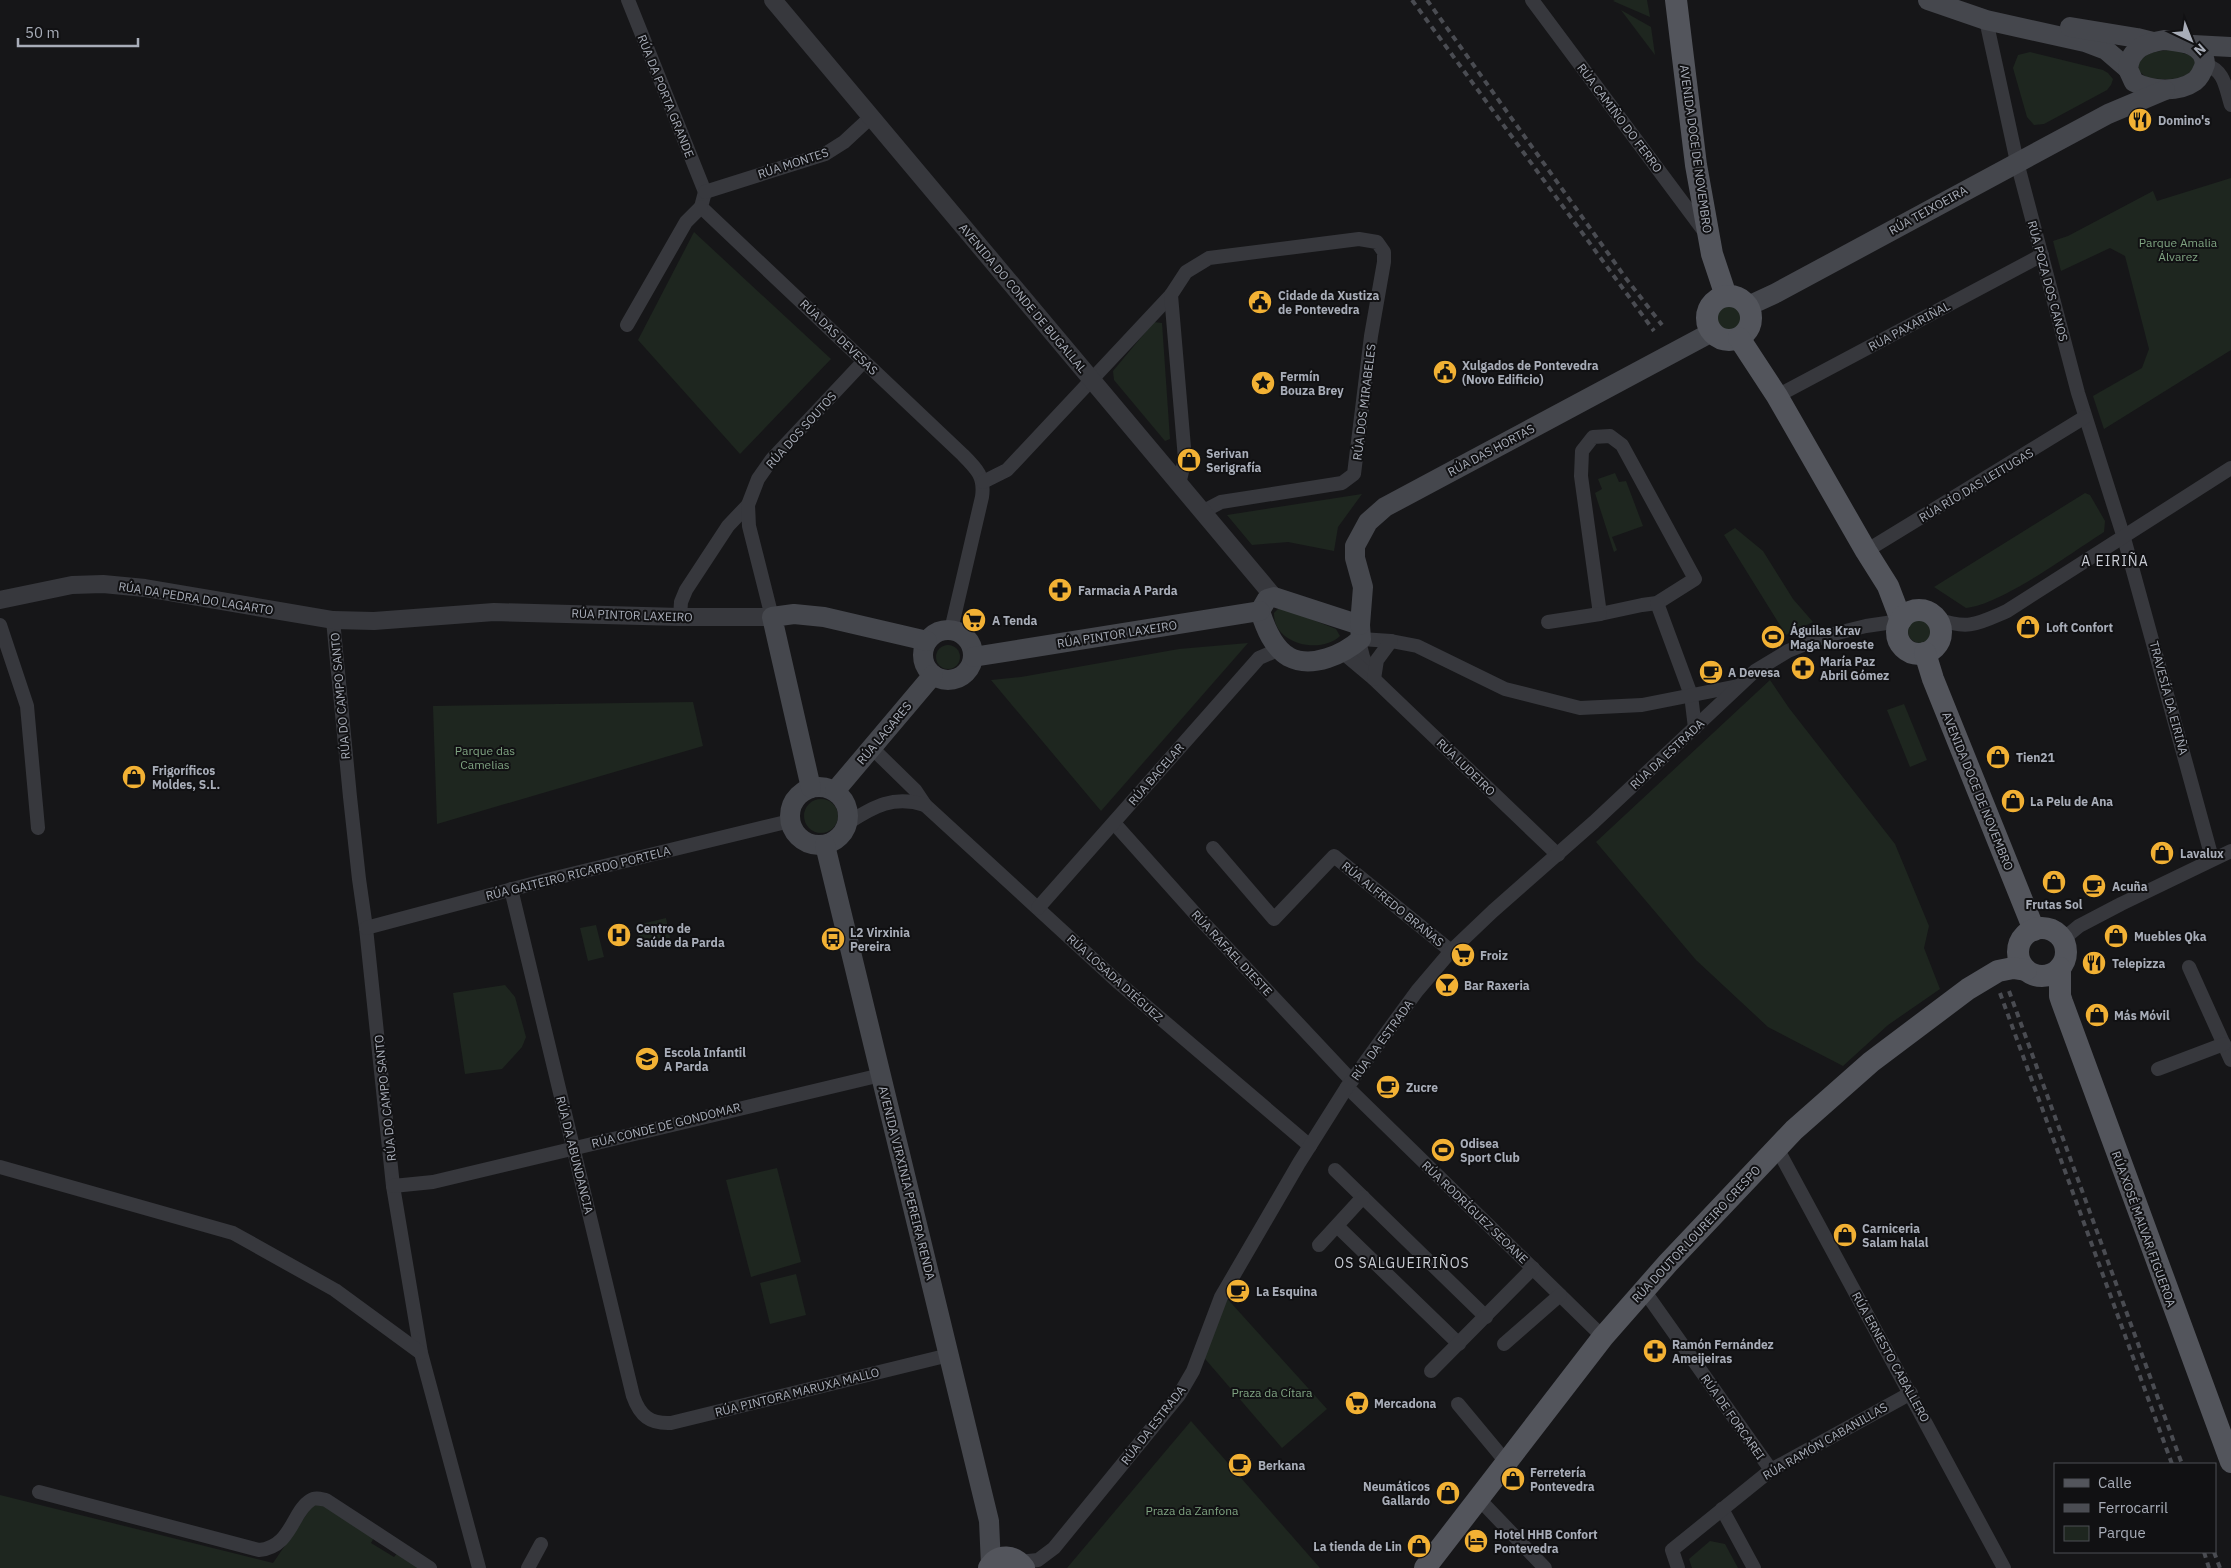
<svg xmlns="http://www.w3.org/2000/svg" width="2231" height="1568" viewBox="0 0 2231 1568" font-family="'IBM Plex Sans',sans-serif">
	<rect width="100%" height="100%" fill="#161618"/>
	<!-- green -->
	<g fill="#1e261f">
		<path d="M1615,0H1647L1650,17L1613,1Z"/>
		<path d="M1621,10L1651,27L1655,55Z"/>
		<path d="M2173,50L2192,56L2196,64C2187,83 2165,79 2147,78L2139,71L2138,64C2146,51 2159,51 2173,50Z"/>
		<path d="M2030,52L2103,70L2108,73L2113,79L2111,85L2107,90L2044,124L2034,125L2027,117L2013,68L2018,55Z"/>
		<path d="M2231,178V350L2104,429L2093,396L2142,368L2149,349L2125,256L2110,248L2061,271L2053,241L2068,236L2153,191L2157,201Z"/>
		<path d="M694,232L831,359L740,454L638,340Z"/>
		<circle cx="1728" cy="317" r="13"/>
		<path d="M1154,322L1162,323L1170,439L1165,441L1114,380L1113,371Z"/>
		<path d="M1615,473L1619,482L1626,481L1643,526L1612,537L1617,550L1614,552L1595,493L1602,489L1598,479Z"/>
		<path d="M2085,493L2090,495L2105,521L2104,532C2071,553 2001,605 1966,608L1934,587Z"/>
		<path d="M1362,494L1338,527L1334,551L1288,542L1252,545L1227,515Z"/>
		<path d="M1735,528L1763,551L1793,599L1813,622L1786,635L1724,535Z"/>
		<path d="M1280,607L1336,629L1340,636C1320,655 1273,644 1274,613Z"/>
		<circle cx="1920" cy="631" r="12"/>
		<path d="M1248,643L1101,811L991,680L1021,677L1179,649Z"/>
		<circle cx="948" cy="657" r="12"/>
		<path d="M1770,680L1789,708L1895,844L1929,926L1924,948L1940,989L1888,1025L1843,1066L1768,1027L1696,960L1596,842Z"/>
		<path d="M693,702L703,746L437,824L433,706Z"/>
		<path d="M1904,704L1927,760L1910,767L1887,710Z"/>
		<circle cx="821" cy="816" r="17"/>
		<path d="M666,918L671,943L642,949L637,925Z"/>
		<path d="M596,925L604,957L588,961L580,928Z"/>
		<path d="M505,985L515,997L526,1037L522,1047L502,1069L465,1074L453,993Z"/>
		<path d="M777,1168L801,1262L751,1277L726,1180Z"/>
		<path d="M796,1274L806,1315L770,1324L760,1283Z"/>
		<path d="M1223,1294L1327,1409L1282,1448L1200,1353Z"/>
		<path d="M1191,1421L1320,1568H1067Z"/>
		<path d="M0,1495L273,1563L313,1505L324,1502L375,1536L371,1543L394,1557L398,1552L423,1568H0Z"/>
		<path d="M1710,1541L1725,1544L1738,1568H1692L1689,1559Z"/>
	</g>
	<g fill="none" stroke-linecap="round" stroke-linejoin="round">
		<!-- minor -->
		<g stroke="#37383d" stroke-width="14">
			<path d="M628,0L705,192"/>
			<path d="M1532,0L1704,231"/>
			<path d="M1986,20L2017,162L2078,393L2124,538L2212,858"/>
			<path d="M2205,64C2225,71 2225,86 2231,105"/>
			<path d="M705,192L701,207L963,455C977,469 985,477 982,497L951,630"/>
			<path d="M705,192L825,154L844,142L871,117"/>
			<path d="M627,325L686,222L701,207"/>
			<path d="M1777,396L2042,255"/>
			<path d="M1610,436L1622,445L1695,579L1657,603L1642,605L1600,614L1581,476L1582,451L1593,437Z"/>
			<path d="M983,482L1007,470L1171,295"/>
			<path d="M1179,484L1185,459L1171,295L1186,272L1209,258L1359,239L1377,242L1384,252V262L1371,336L1354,474L1342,483L1221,502L1202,512"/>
			<path d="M1866,551L2085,417"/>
			<path d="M1657,603L1691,695L1695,728"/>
			<path d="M680,617L681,602L686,590L728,526L748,505"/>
			<path d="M772,617L749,526L748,505L758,479L772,459L864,361"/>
			<path d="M1937,619C1969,630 1977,624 2007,611L2231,468"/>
			<path d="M333,620L350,797L359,879L366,928L393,1186L421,1353L479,1568"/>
			<path d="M1548,622L1600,614"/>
			<path d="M0,625L27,706L38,828"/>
			<path d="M1361,639L1391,641L1417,646L1505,689L1580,708L1642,705L1738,686"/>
			<path d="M1359,641L1363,657L1371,674"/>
			<path d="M1343,653L1374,679L1558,855"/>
			<path d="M1374,679L1377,660L1391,641"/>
			<path d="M872,748L915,790L925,805L1119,983L1310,1146"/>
			<path d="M848,823C874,806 894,795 925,805"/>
			<path d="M1114,823L1199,918L1352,1081"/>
			<path d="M1213,848L1274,919L1334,856L1451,951"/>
			<path d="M511,889L633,1396C640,1416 650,1424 671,1423L949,1355"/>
			<path d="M1038,908L1259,658L1280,649"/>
			<path d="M366,928L547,880L790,821"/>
			<path d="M2062,940L2079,926L2121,904L2231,851"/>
			<path d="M2189,967L2231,1060"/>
			<path d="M2158,1069L2224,1044"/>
			<path d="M1347,1087L1603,1337"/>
			<path d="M1777,1148L2004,1568"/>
			<path d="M0,1167L233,1233L335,1290L421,1353"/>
			<path d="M1335,1170L1486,1317"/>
			<path d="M393,1186L433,1182L881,1075"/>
			<path d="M1337,1226L1459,1344"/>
			<path d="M1319,1245L1363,1197"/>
			<path d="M1643,1289L1771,1470"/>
			<path d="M1504,1344L1560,1295"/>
			<path d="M1431,1371L1533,1268"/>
			<path d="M1458,1404L1507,1463"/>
			<path d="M39,1492L259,1550C292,1547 292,1511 311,1500C315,1497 321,1499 326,1500L430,1568"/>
			<path d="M1479,1499L1545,1568"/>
			<path d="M1722,1509L1754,1568"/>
			<path d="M1019,1562L1038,1560L1054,1548L1179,1395L1193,1371L1221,1297L1299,1163L1347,1087L1417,991L1451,951L1493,911L1594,822L1755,671L1788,651L1825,636L1866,626L1900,621"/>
			<path d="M528,1568L541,1544"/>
			<path d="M1678,1568L1672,1550L1771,1470L1911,1393"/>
		</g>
		<!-- tertiary -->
		<g stroke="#37383d" stroke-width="18">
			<path d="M773,0L1274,597"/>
			<path d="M0,600L72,585L103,584L145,588L333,620L374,621L494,612L680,617H772"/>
		</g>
		<!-- secondary -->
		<g stroke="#45474d" stroke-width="20">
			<path d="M1928,0L1986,20L2085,42L2106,50L2128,69"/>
			<path d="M2070,27L2137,38L2153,42"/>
			<path d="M2164,40C2181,42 2204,43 2205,64C2203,70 2200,77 2195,81C2178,93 2151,91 2134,82L2128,69C2130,48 2146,43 2164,40Z"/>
			<path d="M2193,45L2231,47"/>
			<path d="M1748,306L1776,293L2108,114L2165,90"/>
			<path d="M1274,597L1360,625L1361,639C1344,654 1312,669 1289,657C1273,648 1265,627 1260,611L1267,599Z"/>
			<path d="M1360,625L1363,587L1355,558V546L1368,522L1385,507L1712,332"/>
			<circle cx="948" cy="655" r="25"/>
			<path d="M973,657L1260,611"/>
			<circle cx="819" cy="816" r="29"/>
			<path d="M811,788L772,617L794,614L824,617L927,641"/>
			<path d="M835,791L933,675"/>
			<path d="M825,845L989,1521L991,1565"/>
		</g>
		<!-- primary -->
		<g stroke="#53555c" stroke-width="22">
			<path d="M1676,0L1696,165L1712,254L1726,296"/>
			<circle cx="1729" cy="318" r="22"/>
			<path d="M1739,338L1777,396L1866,551L1888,586L1901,620"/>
			<circle cx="1919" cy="632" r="22"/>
			<path d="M1925,653L1933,679L2034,930"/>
			<circle cx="2042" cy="952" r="24"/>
			<path d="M2060,968V996L2062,1002L2231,1462"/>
			<path d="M989,1568C998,1553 1015,1555 1024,1568"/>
			<path d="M1425,1568L1603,1337L1668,1263L1794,1130L1871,1062L1968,989L1998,971L2013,968L2026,970"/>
		</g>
		<!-- rail -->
		<g stroke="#4a4c52" stroke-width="4" stroke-dasharray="6 5" stroke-linecap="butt">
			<path d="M1412,0L1654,331"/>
			<path d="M1427,0L1625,277L1662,325"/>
			<path d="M2009,991L2182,1464"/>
			<path d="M2000,993L2172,1464"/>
			<path d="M2204,1552L2209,1568"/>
			<path d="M2214,1552L2220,1568"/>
		</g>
	</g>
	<!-- icons -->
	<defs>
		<g id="restaurant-disc" transform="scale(1.25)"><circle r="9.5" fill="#f2b134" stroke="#111113"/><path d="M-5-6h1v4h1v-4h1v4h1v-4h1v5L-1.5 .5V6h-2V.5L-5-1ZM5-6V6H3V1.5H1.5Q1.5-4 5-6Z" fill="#111"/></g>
		<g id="civic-disc" transform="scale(1.25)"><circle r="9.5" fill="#f2b134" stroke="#111113"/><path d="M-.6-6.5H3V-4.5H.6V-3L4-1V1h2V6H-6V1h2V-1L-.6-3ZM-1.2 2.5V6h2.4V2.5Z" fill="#111"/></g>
		<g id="sight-disc" transform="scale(1.25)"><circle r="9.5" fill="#f2b134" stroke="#111113"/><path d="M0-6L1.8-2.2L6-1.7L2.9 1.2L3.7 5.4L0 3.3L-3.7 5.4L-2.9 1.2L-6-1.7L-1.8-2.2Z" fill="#111"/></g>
		<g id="shop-disc" transform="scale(1.25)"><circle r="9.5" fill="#f2b134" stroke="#111113"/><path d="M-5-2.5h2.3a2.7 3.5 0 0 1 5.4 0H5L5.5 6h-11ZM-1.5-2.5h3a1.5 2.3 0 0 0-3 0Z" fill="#111"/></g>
		<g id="pharmacy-disc" transform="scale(1.25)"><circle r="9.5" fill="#f2b134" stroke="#111113"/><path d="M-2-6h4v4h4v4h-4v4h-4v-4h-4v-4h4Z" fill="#111"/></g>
		<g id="supermarket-disc" transform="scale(1.25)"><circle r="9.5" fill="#f2b134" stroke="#111113"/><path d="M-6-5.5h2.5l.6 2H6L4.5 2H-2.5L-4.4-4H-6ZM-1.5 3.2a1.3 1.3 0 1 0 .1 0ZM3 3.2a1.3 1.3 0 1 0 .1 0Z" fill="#111"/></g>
		<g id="stadium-disc" transform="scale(1.25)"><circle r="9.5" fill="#f2b134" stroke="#111113"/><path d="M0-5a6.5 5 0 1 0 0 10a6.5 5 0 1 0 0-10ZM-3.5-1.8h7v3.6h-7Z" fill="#111"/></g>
		<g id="cafe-disc" transform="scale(1.25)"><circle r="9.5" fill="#f2b134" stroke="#111113"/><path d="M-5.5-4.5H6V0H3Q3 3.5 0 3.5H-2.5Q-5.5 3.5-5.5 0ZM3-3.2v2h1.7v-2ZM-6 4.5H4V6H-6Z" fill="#111"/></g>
		<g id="hospital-disc" transform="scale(1.25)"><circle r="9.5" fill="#f2b134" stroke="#111113"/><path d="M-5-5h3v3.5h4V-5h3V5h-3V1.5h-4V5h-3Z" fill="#111"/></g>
		<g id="bus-disc" transform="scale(1.25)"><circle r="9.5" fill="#f2b134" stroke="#111113"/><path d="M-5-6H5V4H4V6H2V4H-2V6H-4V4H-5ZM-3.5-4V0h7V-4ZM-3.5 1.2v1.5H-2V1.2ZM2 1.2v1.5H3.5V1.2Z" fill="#111"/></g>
		<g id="bar-disc" transform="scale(1.25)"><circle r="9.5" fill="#f2b134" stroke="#111113"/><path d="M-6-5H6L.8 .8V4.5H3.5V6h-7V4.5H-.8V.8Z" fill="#111"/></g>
		<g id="school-disc" transform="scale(1.25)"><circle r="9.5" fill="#f2b134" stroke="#111113"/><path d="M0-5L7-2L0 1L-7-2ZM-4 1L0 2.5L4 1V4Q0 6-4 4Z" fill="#111"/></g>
		<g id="hotel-disc" transform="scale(1.25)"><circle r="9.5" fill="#f2b134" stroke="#111113"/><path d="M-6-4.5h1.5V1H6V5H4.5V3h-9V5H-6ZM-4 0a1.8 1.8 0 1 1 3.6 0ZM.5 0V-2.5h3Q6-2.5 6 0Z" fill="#111"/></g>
	</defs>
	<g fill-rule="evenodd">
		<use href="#restaurant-disc" x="2140" y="120"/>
		<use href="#civic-disc" x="1260" y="302"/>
		<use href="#civic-disc" x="1445" y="372"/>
		<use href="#sight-disc" x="1263" y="383"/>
		<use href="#shop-disc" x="1189" y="460"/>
		<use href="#pharmacy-disc" x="1060" y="590"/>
		<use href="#supermarket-disc" x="974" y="620"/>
		<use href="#shop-disc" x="2028" y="627"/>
		<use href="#stadium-disc" x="1773" y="637"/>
		<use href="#pharmacy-disc" x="1803" y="668"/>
		<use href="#cafe-disc" x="1711" y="672"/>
		<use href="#shop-disc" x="1998" y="757"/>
		<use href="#shop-disc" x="134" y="777"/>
		<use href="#shop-disc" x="2013" y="801"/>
		<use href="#shop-disc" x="2162" y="853"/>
		<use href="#shop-disc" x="2054" y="882"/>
		<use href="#cafe-disc" x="2094" y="886"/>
		<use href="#hospital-disc" x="619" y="935"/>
		<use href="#shop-disc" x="2116" y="936"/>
		<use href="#bus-disc" x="833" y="939"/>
		<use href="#supermarket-disc" x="1463" y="955"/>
		<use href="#restaurant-disc" x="2094" y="963"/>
		<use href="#bar-disc" x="1447" y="985"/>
		<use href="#shop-disc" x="2097" y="1015"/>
		<use href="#school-disc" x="647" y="1059"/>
		<use href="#cafe-disc" x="1388" y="1087"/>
		<use href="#stadium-disc" x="1443" y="1150"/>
		<use href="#shop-disc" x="1845" y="1235"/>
		<use href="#cafe-disc" x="1238" y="1291"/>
		<use href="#pharmacy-disc" x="1655" y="1351"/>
		<use href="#supermarket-disc" x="1357" y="1403"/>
		<use href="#cafe-disc" x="1240" y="1465"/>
		<use href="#shop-disc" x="1513" y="1479"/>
		<use href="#shop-disc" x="1448" y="1493"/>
		<use href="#hotel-disc" x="1476" y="1541"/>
		<use href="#shop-disc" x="1419" y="1546"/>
	</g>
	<g text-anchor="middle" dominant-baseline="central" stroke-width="4" stroke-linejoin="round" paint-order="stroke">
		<!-- street labels -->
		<g font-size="12" fill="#a8adb8" stroke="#111113">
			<text transform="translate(666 96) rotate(68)">RÚA DA PORTA GRANDE</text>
			<text transform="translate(1620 118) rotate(53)">RÚA CAMIÑO DO FERRO</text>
			<text transform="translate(1696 149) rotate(82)">AVENIDA DOCE DE NOVEMBRO</text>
			<text transform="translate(793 163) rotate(-18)">RÚA MONTES</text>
			<text transform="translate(1928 210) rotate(-29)">RÚA TEIXOEIRA</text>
			<text transform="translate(2048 281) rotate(75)">RÚA POZA DOS CANOS</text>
			<text transform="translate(1023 298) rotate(50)">AVENIDA DO CONDE DE BUGALLAL</text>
			<text transform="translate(1909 326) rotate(-28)">RÚA PAXARIÑAL</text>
			<text transform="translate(839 337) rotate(44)">RÚA DAS DEVESAS</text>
			<text transform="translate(1364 402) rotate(-83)">RÚA DOS MIRABELES</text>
			<text transform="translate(801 430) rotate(-48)">RÚA DOS SOUTOS</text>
			<text transform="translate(1491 450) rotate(-28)">RÚA DAS HORTAS</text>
			<text transform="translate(1976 485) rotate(-31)">RÚA RÍO DAS LEITUGAS</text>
			<text transform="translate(196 598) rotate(9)">RÚA DA PEDRA DO LAGARTO</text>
			<text transform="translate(632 615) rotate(2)">RÚA PINTOR LAXEIRO</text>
			<text transform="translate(1117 634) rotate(-9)">RÚA PINTOR LAXEIRO</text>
			<text transform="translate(340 696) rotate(-95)">RÚA DO CAMPO SANTO</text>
			<text transform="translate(2169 698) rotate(75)">TRAVESÍA DA EIRIÑA</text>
			<text transform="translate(884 733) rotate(-50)">RÚA LAGARES</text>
			<text transform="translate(1667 754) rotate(-43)">RÚA DA ESTRADA</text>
			<text transform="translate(1466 767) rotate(44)">RÚA LUDEIRO</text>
			<text transform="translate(1156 774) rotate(-49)">RÚA BACELAR</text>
			<text transform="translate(1978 791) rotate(68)">AVENIDA DOCE DE NOVEMBRO</text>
			<text transform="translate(578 873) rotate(-14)">RÚA GAITEIRO RICARDO PORTELA</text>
			<text transform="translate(1393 904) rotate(39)">RÚA ALFREDO BRAÑAS</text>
			<text transform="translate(1232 953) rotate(47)">RÚA RAFAEL DIESTE</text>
			<text transform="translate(1115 978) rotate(42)">RÚA LOSADA DIÉGUEZ</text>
			<text transform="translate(1382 1040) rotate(-54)">RÚA DA ESTRADA</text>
			<text transform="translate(385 1098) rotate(-96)">RÚA DO CAMPO SANTO</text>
			<text transform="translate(666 1125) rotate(-14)">RÚA CONDE DE GONDOMAR</text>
			<text transform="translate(575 1155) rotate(76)">RÚA DA ABUNDANCIA</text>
			<text transform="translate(907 1183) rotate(76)">AVENIDA VIRXINIA PEREIRA RENDA</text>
			<text transform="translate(1475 1212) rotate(44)">RÚA RODRÍGUEZ SEOANE</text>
			<text transform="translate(2144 1229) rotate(70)">RÚA XOSÉ MALVAR FIGUEROA</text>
			<text transform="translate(1696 1234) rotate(-47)">RÚA DOUTOR LOUREIRO CRESPO</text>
			<text transform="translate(1891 1357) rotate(61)">RÚA ERNESTO CABALLERO</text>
			<text transform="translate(797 1392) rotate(-14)">RÚA PINTORA MARUXA MALLO</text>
			<text transform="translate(1733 1417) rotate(55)">RÚA DE FORCAREI</text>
			<text transform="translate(1153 1425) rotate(-52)">RÚA DA ESTRADA</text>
			<text transform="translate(1825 1441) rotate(-30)">RÚA RAMÓN CABANILLAS</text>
		</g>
		<!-- poi labels -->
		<g font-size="12" font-weight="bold" fill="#a8adb8" stroke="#111113" text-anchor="start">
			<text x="2158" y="120">Domino's</text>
			<text x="1278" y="295">Cidade da Xustiza<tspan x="1278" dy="14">de Pontevedra</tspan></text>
			<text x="1462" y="365">Xulgados de Pontevedra<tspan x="1462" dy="14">(Novo Edificio)</tspan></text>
			<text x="1280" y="376">Fermín<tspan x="1280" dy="14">Bouza Brey</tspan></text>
			<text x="1206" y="453">Serivan<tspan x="1206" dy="14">Serigrafía</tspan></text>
			<text x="1078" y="590">Farmacia A Parda</text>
			<text x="992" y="620">A Tenda</text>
			<text x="2046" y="627">Loft Confort</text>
			<text x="1790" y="630">Águilas Krav<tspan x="1790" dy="14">Maga Noroeste</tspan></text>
			<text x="1820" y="661">María Paz<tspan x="1820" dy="14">Abril Gómez</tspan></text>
			<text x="1728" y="672">A Devesa</text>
			<text x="2016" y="757">Tien21</text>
			<text x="152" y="770">Frigoríficos<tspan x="152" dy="14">Moldes, S.L.</tspan></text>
			<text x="2030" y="801">La Pelu de Ana</text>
			<text x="2180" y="853">Lavalux</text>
			<text x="2112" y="886">Acuña</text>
			<text x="2054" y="904" text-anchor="middle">Frutas Sol</text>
			<text x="636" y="928">Centro de<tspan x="636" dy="14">Saúde da Parda</tspan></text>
			<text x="850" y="932">L2 Virxinia<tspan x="850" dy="14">Pereira</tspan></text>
			<text x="2134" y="936">Muebles Qka</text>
			<text x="1480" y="955">Froiz</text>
			<text x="2112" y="963">Telepizza</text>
			<text x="1464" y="985">Bar Raxeria</text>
			<text x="2114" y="1015">Más Móvil</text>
			<text x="664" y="1052">Escola Infantil<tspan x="664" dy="14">A Parda</tspan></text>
			<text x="1406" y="1087">Zucre</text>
			<text x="1460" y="1143">Odisea<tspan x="1460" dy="14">Sport Club</tspan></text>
			<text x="1862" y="1228">Carniceria<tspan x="1862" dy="14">Salam halal</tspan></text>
			<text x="1256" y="1291">La Esquina</text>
			<text x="1672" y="1344">Ramón Fernández<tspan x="1672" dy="14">Ameijeiras</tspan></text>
			<text x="1374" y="1403">Mercadona</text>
			<text x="1258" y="1465">Berkana</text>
			<text x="1530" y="1472">Ferretería<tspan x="1530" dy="14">Pontevedra</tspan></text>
			<text x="1430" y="1486" text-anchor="end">Neumáticos<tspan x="1430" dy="14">Gallardo</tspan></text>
			<text x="1494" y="1534">Hotel HHB Confort<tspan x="1494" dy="14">Pontevedra</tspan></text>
			<text x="1402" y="1546" text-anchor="end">La tienda de Lin</text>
		</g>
		<!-- park labels -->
		<g font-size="12" fill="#7fa381" stroke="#111113">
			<text x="2178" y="242">Parque Amalia<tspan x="2178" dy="14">Álvarez</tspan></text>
			<text x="485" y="750">Parque das<tspan x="485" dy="14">Camelias</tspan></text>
			<text x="1272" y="1392">Praza da Cítara</text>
			<text x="1192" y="1510">Praza da Zanfona</text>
		</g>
		<!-- neighbourhood labels -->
		<g font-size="14" letter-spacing="1" fill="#c9ccd4" stroke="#111113">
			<text x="2115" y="561">A EIRIÑA</text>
			<text x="1402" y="1263">OS SALGUEIRIÑOS</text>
		</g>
	</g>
	<!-- legend -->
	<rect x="2054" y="1463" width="162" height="90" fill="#111113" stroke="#4d4f55"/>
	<rect x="2064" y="1479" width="25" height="8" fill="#53555c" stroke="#4d4f55"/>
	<text x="2098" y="1488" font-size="15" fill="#a8adb8">Calle</text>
	<rect x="2064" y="1504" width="25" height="8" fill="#4a4c52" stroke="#4d4f55"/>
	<text x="2098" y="1513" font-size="15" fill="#a8adb8">Ferrocarril</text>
	<rect x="2064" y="1526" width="25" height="15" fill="#1e261f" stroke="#4d4f55"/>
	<text x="2098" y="1538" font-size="15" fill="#a8adb8">Parque</text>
	<!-- north arrow -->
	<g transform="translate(2191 40) rotate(137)" stroke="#111113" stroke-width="4" paint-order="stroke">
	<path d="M0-4L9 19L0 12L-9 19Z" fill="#a8adb8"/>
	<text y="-8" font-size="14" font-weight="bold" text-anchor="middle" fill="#a8adb8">N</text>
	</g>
	<!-- scale -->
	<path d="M18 38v8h120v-8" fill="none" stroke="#a8adb8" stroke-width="2.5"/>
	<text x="25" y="38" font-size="15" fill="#a8adb8" stroke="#111113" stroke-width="4" paint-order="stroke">50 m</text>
</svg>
